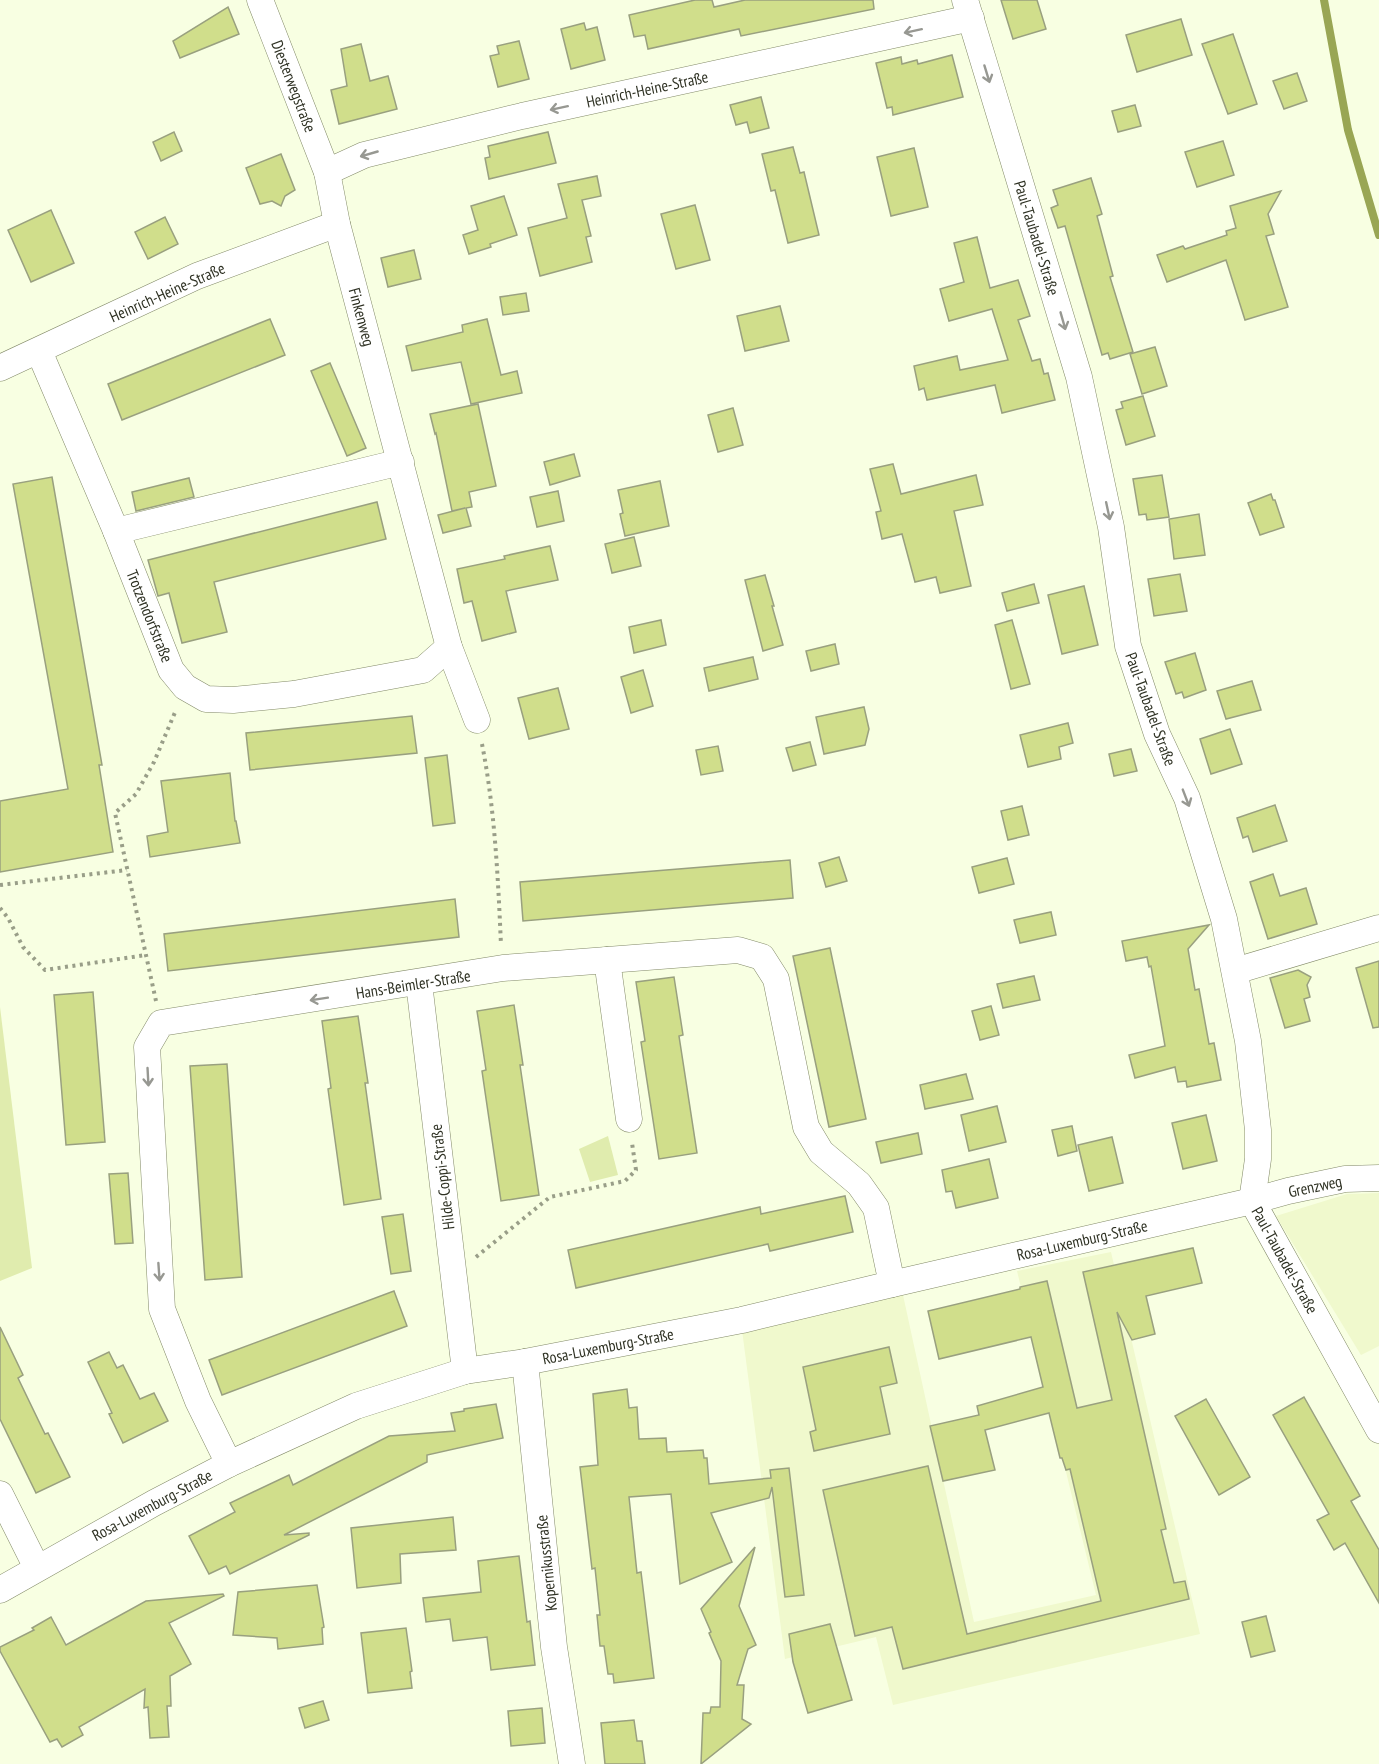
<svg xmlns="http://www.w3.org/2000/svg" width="1379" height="1764" viewBox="0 0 1379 1764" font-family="'PT Sans Narrow',sans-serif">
	<rect width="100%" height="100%" fill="#f8ffe2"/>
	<!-- built -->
	<g fill="#f0f9cd">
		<path d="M1379,1193V1346L1361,1355L1276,1216L1347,1194Z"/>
		<path d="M1111,1252L1200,1634L893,1705L876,1637L785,1659L742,1330L903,1295L974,1622L1096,1595L1017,1271Z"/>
	</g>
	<!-- green -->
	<g fill="#e0ecae">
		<path d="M0,1007L32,1268L0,1281Z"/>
		<path d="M608,1136L618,1175L590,1182L579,1149Z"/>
	</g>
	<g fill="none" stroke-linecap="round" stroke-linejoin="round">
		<!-- stream -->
		<path stroke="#99a654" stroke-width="8" d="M1324,0L1348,130L1379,235"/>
	</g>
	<!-- building -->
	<g fill="#d0de8b" stroke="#99a07f" stroke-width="1.5">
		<path d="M695,0H712L714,7L745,0H873L874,9L741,36L739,29L648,49L645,35L634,37L629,15Z"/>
		<path d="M1001,0H1037L1046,29L1013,39Z"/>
		<path d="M228,7L239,34L180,58L173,41Z"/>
		<path d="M1181,19L1192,55L1137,72L1126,35Z"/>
		<path d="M584,23L586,30L597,27L605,60L571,69L561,29Z"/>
		<path d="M1233,34L1257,104L1228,114L1202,44Z"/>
		<path d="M519,41L529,79L498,87L490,56L499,54L497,46Z"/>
		<path d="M361,44L370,81L388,76L397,109L339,124L331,90L347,86L341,49Z"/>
		<path d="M952,55L963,97L893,115L892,107L887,108L876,63L901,57L902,64L917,60L918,64Z"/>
		<path d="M1297,73L1307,101L1284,109L1273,81Z"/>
		<path d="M761,97L769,128L750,133L747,122L736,125L730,105Z"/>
		<path d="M1135,105L1141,126L1118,132L1112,111Z"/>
		<path d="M174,132L182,151L161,161L153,142Z"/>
		<path d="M548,132L556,163L489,179L485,158L490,157L488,146Z"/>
		<path d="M1223,141L1234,175L1197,187L1185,152Z"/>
		<path d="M793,147L800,173L804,172L819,235L788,243L775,190L771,191L762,154Z"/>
		<path d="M914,148L928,207L891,216L877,157Z"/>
		<path d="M281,154L295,190L285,196L281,206L272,201L260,204L246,168Z"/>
		<path d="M597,176L601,196L582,200L591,236L586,237L592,262L540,276L528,228L567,218L558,184Z"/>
		<path d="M1091,178L1102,214L1097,216L1113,276L1110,277L1133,352L1110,359L1108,353L1102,355L1065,226L1058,228L1051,208L1058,205L1053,190Z"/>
		<path d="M1281,191L1268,214L1274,234L1266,236L1288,307L1245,320L1226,260L1167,282L1157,255L1183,246L1185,249L1227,235L1226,231L1236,228L1230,206Z"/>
		<path d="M504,196L517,235L490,244L491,247L469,254L463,235L478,230L471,206Z"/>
		<path d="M695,205L710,260L676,269L661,214Z"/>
		<path d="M51,210L74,263L31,282L8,230Z"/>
		<path d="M165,217L178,244L148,259L135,232Z"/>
		<path d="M977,237L990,288L1018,280L1030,316L1018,320L1032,361L1040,359L1044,374L1048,373L1055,400L1002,413L995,385L927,400L924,388L919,390L914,366L957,356L960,370L1008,360L992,309L949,321L940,289L964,282L954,243Z"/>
		<path d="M414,250L421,279L388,287L381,258Z"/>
		<path d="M526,293L529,311L503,315L500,297Z"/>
		<path d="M780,306L789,341L745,351L737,316Z"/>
		<path d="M270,319L285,355L122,420L108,384Z"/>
		<path d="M487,319L501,375L517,371L522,393L471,404L461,362L412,371L406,346L463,332L462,325Z"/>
		<path d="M1155,347L1167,386L1142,394L1130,354Z"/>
		<path d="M330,363L366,448L347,456L311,371Z"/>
		<path d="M1143,396L1155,436L1126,445L1116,410L1123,408L1121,402Z"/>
		<path d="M478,404L496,486L469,492L472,507L466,508L471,526L443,533L438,515L465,508L452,511L436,433L435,434L430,414Z"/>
		<path d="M733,408L743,445L718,452L708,415Z"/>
		<path d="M574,454L580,476L550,485L544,462Z"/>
		<path d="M893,464L901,494L976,475L983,505L954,511L971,586L940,593L936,577L915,582L902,534L882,539L876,512L881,511L870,469Z"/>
		<path d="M1162,475L1169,517L1147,520L1146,514L1139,515L1133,479Z"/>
		<path d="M52,477L102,765H99L113,852L0,872V801L68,789L13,484Z"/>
		<path d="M189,478L194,497L136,511L132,492Z"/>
		<path d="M660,481L669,526L625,536L620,514L623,513L618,490Z"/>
		<path d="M558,491L564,521L537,527L530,497Z"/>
		<path d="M1271,494L1273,500H1275L1284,527L1260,535L1248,503Z"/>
		<path d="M377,502L386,539L214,582L227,632L182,643L169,593L158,596L148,560Z"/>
		<path d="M1199,514L1205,555L1174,559L1169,519Z"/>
		<path d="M634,537L641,566L612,573L605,544Z"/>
		<path d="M550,546L558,580L506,591L516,632L482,641L472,601L464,603L457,569L505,559L504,556Z"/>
		<path d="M1180,574L1187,611L1154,616L1148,579Z"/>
		<path d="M765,575L774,606H772L783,645L763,651L745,580Z"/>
		<path d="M1034,584L1039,603L1007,611L1002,593Z"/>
		<path d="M1084,586L1098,645L1062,654L1048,595Z"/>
		<path d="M661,620L666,645L634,653L629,627Z"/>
		<path d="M1012,620L1030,684L1011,689L995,625Z"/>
		<path d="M835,644L839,664L811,671L806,651Z"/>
		<path d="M1195,653L1206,690L1184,698L1182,692L1176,694L1165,662Z"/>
		<path d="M753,657L758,679L709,691L704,668Z"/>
		<path d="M643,670L653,706L631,713L621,677Z"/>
		<path d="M1252,681L1261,710L1226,719L1217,691Z"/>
		<path d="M558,688L569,729L529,739L518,698Z"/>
		<path d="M864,707L869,729L865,745L824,754L816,717Z"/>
		<path d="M412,716L417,753L250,770L246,733Z"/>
		<path d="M1068,723L1073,743L1059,747L1061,759L1028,767L1020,735Z"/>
		<path d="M1230,729L1242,764L1211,774L1200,739Z"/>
		<path d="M810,742L816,765L793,771L786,748Z"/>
		<path d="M718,746L723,771L701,775L696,750Z"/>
		<path d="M1131,749L1137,771L1114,776L1109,754Z"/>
		<path d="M447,755L455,823L433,826L425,758Z"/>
		<path d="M230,773L235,821H236L240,843L150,857L147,836L168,832L161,781Z"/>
		<path d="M1275,805L1287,841L1253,852L1248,836L1243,838L1237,818Z"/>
		<path d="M1022,806L1029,835L1008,840L1001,811Z"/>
		<path d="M839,857L847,881L826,887L819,863Z"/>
		<path d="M1007,858L1014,884L979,893L972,867Z"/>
		<path d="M790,860L793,898L523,921L520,882Z"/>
		<path d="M1273,874L1280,896L1306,888L1317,924L1268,939L1250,882Z"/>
		<path d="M455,899L459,937L168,971L164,934Z"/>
		<path d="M1051,912L1056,935L1020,943L1014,920Z"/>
		<path d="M1209,925L1188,949L1195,990L1199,989L1209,1044L1214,1043L1221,1080L1187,1087L1186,1081L1178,1082L1175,1067L1135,1078L1129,1055L1165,1046L1151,966L1149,967L1147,957L1126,961L1122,941Z"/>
		<path d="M830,948L866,1119L829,1127L793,956Z"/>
		<path d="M1379,961V1027L1373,1028L1356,968Z"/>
		<path d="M1298,970L1311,977L1307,985L1310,997L1304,999L1310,1021L1285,1028L1270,978Z"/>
		<path d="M1034,976L1040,1000L1003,1008L997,984Z"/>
		<path d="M674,977L683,1035L679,1036L697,1153L659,1159L641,1042L645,1041L636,982Z"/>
		<path d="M93,992L105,1142L66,1145L54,995Z"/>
		<path d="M514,1005L523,1065H520L539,1195L501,1201L482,1071L486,1070L477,1011Z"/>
		<path d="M991,1006L999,1035L980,1040L972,1011Z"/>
		<path d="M358,1016L368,1083H365L381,1199L344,1205L328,1089L331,1088L322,1021Z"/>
		<path d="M227,1064L242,1277L205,1280L190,1066Z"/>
		<path d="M966,1074L973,1099L925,1109L920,1085Z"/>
		<path d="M997,1106L1006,1142L969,1151L961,1115Z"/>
		<path d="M1206,1115L1217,1161L1183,1169L1172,1123Z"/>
		<path d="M1072,1126L1077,1151L1058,1156L1052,1130Z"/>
		<path d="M918,1133L922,1154L881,1163L876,1142Z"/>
		<path d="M1112,1137L1123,1183L1089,1191L1078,1145Z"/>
		<path d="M989,1159L998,1198L956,1208L952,1191L946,1192L942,1170Z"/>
		<path d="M128,1173L133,1243L115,1244L109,1174Z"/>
		<path d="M845,1196L853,1232L770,1251L768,1244L576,1288L568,1250L760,1207L761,1214Z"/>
		<path d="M403,1214L411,1271L391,1274L382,1217Z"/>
		<path d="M1193,1248L1202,1283L1146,1296L1155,1334L1132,1340L1117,1312L1166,1529L1161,1530L1174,1583L1185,1581L1189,1599L903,1669L892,1627L855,1636L823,1490L928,1466L967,1634L1101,1601L1070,1469L1066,1470L1062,1458H1060L1049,1413L985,1430L995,1470L943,1481L930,1426L979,1415L977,1406L1043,1387L1031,1337L939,1359L928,1311L1020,1289V1287L1047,1281L1077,1408L1112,1400L1083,1272Z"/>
		<path d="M394,1291L407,1326L222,1395L209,1360Z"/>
		<path d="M0,1327L23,1375L18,1378L45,1434L48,1433L70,1477L36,1493L0,1419Z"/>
		<path d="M889,1347L897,1383L880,1387L890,1434L814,1451L810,1432L816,1430L803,1367Z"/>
		<path d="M109,1352L117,1368L123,1365L140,1399L154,1393L168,1421L123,1443L109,1414L112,1413L88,1362Z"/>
		<path d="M627,1389L629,1408L637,1407L639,1439L666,1438L667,1452L703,1450L704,1458H707L709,1484L771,1478L770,1470L789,1468L804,1595L785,1597L772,1487L769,1498L711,1513L732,1562L680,1584L671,1494L629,1497L637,1573L641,1572L654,1678L614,1683L613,1674H608L604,1646H600L597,1615H600L595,1568L592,1569L580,1467L598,1465L593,1394Z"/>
		<path d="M1304,1397L1360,1496L1351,1501L1379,1550V1603L1345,1543L1334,1550L1317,1520L1329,1514L1273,1415Z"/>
		<path d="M1206,1399L1250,1477L1219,1495L1175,1416Z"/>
		<path d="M496,1404L503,1438L427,1455V1462L284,1535L309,1533V1535L230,1574L226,1566L209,1574L189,1536L235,1512L230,1503L289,1475L293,1485L389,1436L455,1431L451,1413L464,1411V1409Z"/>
		<path d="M453,1517L456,1550L400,1554L401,1583L357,1588L351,1528Z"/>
		<path d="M755,1547L739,1606L756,1645L748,1649L737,1685H744L742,1719L751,1724L701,1764L703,1713H710L711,1707H720L721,1661L709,1633L711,1632L701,1609Z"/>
		<path d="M519,1556L527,1622L530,1621L535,1665L491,1670L487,1637L453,1641L450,1619L426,1622L423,1598L481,1592L478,1561Z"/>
		<path d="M317,1585L324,1627L322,1628L323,1644L278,1649L277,1638L233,1635L238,1592Z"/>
		<path d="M223,1594L224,1596L169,1623L191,1664L170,1676L171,1706H167L169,1737L150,1738L148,1707L144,1708L145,1689L79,1727L83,1735L62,1747L57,1739L50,1742L0,1651V1647L34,1630L32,1628L51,1617L66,1645L146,1601Z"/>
		<path d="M1266,1616L1275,1651L1251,1657L1242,1622Z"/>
		<path d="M830,1624L852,1700L808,1713L793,1662L789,1634Z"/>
		<path d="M406,1628L412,1671L410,1672L412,1688L368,1693L361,1633Z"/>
		<path d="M323,1701L329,1720L305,1728L299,1708Z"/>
		<path d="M542,1708L545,1743L511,1746L508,1711Z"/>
		<path d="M634,1720L637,1741H642L645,1764H605L601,1723Z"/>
	</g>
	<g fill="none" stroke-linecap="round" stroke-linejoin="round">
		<!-- minor casing -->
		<g stroke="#838a69" stroke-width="27">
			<g id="minor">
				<path d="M260,0L327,172L337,224L449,647L477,720"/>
				<path d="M965,0L1079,377L1111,527L1128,646L1157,734L1187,798L1224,919L1248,1041L1258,1130V1159L1252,1201L1379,1430"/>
				<path d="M327,172L364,155L522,116L971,18"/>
				<path d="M39,351L116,531L171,670L185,687L206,699L233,700L294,694L423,670L449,647"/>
				<path d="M0,368L197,276L337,224"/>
				<path d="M116,531L401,462"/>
				<path d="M607,960L629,1119"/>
				<path d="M1235,971L1379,928"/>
				<path d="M419,983L465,1371"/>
				<path d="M525,1362L554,1647L572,1764"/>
				<path d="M229,1464L198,1401L162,1309L147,1047L161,1023L503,968L738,950L762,957L776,979L806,1127L821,1152L859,1184L876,1208L892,1284"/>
				<path d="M0,1494L37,1568"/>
				<path d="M0,1590L154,1503L229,1464L356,1406L465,1371L525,1362L742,1320L892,1284L1252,1201L1288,1191L1345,1179L1379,1178"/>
			</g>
		</g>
		<!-- path -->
		<g stroke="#999e88" stroke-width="4" stroke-dasharray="3 4.5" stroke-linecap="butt">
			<path d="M482,744C495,810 498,878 501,945"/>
			<path d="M0,885L127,870"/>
			<path d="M0,908L8,918L23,947L45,970L146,955"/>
			<path d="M156,1001L115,813L136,794L154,762L176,710"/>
			<path d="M476,1257L550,1197L625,1181L636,1170L632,1143"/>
		</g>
		<!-- minor -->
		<use href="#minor" stroke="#fff" stroke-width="26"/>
	</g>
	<!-- one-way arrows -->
	<defs><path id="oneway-shaft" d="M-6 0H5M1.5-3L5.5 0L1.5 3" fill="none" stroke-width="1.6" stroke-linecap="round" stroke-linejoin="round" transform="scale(1.5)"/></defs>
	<g stroke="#979892">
		<use href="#oneway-shaft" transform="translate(913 31) rotate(168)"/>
		<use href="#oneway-shaft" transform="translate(987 74) rotate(73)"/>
		<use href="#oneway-shaft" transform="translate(559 108) rotate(168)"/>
		<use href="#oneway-shaft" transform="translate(369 154) rotate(164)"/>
		<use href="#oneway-shaft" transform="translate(1063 321) rotate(74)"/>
		<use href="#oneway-shaft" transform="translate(1108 511) rotate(78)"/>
		<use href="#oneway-shaft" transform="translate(1186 798) rotate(69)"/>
		<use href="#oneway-shaft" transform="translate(319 999) rotate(171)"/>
		<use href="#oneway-shaft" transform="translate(148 1077) rotate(87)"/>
		<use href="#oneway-shaft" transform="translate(159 1272) rotate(86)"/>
	</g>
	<g text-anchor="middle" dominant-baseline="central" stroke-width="5" stroke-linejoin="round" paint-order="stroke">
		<!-- street labels -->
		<g font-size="16" fill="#2f3224" stroke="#fff">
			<text transform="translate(294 86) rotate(69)">Diesterwegstraße</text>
			<text transform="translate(647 89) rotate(-12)">Heinrich-Heine-Straße</text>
			<text transform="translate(1037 238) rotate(73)">Paul-Taubadel-Straße</text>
			<text transform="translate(167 292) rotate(-24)">Heinrich-Heine-Straße</text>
			<text transform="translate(362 317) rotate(75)">Finkenweg</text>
			<text transform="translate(150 616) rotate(68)">Trotzendorfstraße</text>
			<text transform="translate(1151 709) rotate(70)">Paul-Taubadel-Straße</text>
			<text transform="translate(413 984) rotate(-9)">Hans-Beimler-Straße</text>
			<text transform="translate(442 1177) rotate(-97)">Hilde-Coppi-Straße</text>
			<text transform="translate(1315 1186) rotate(-12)">Grenzweg</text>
			<text transform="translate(1082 1240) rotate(-13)">Rosa-Luxemburg-Straße</text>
			<text transform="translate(1285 1260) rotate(61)">Paul-Taubadel-Straße</text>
			<text transform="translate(608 1346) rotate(-11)">Rosa-Luxemburg-Straße</text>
			<text transform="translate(152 1505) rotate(-28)">Rosa-Luxemburg-Straße</text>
			<text transform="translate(546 1563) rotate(-96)">Kopernikusstraße</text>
		</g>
	</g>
</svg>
